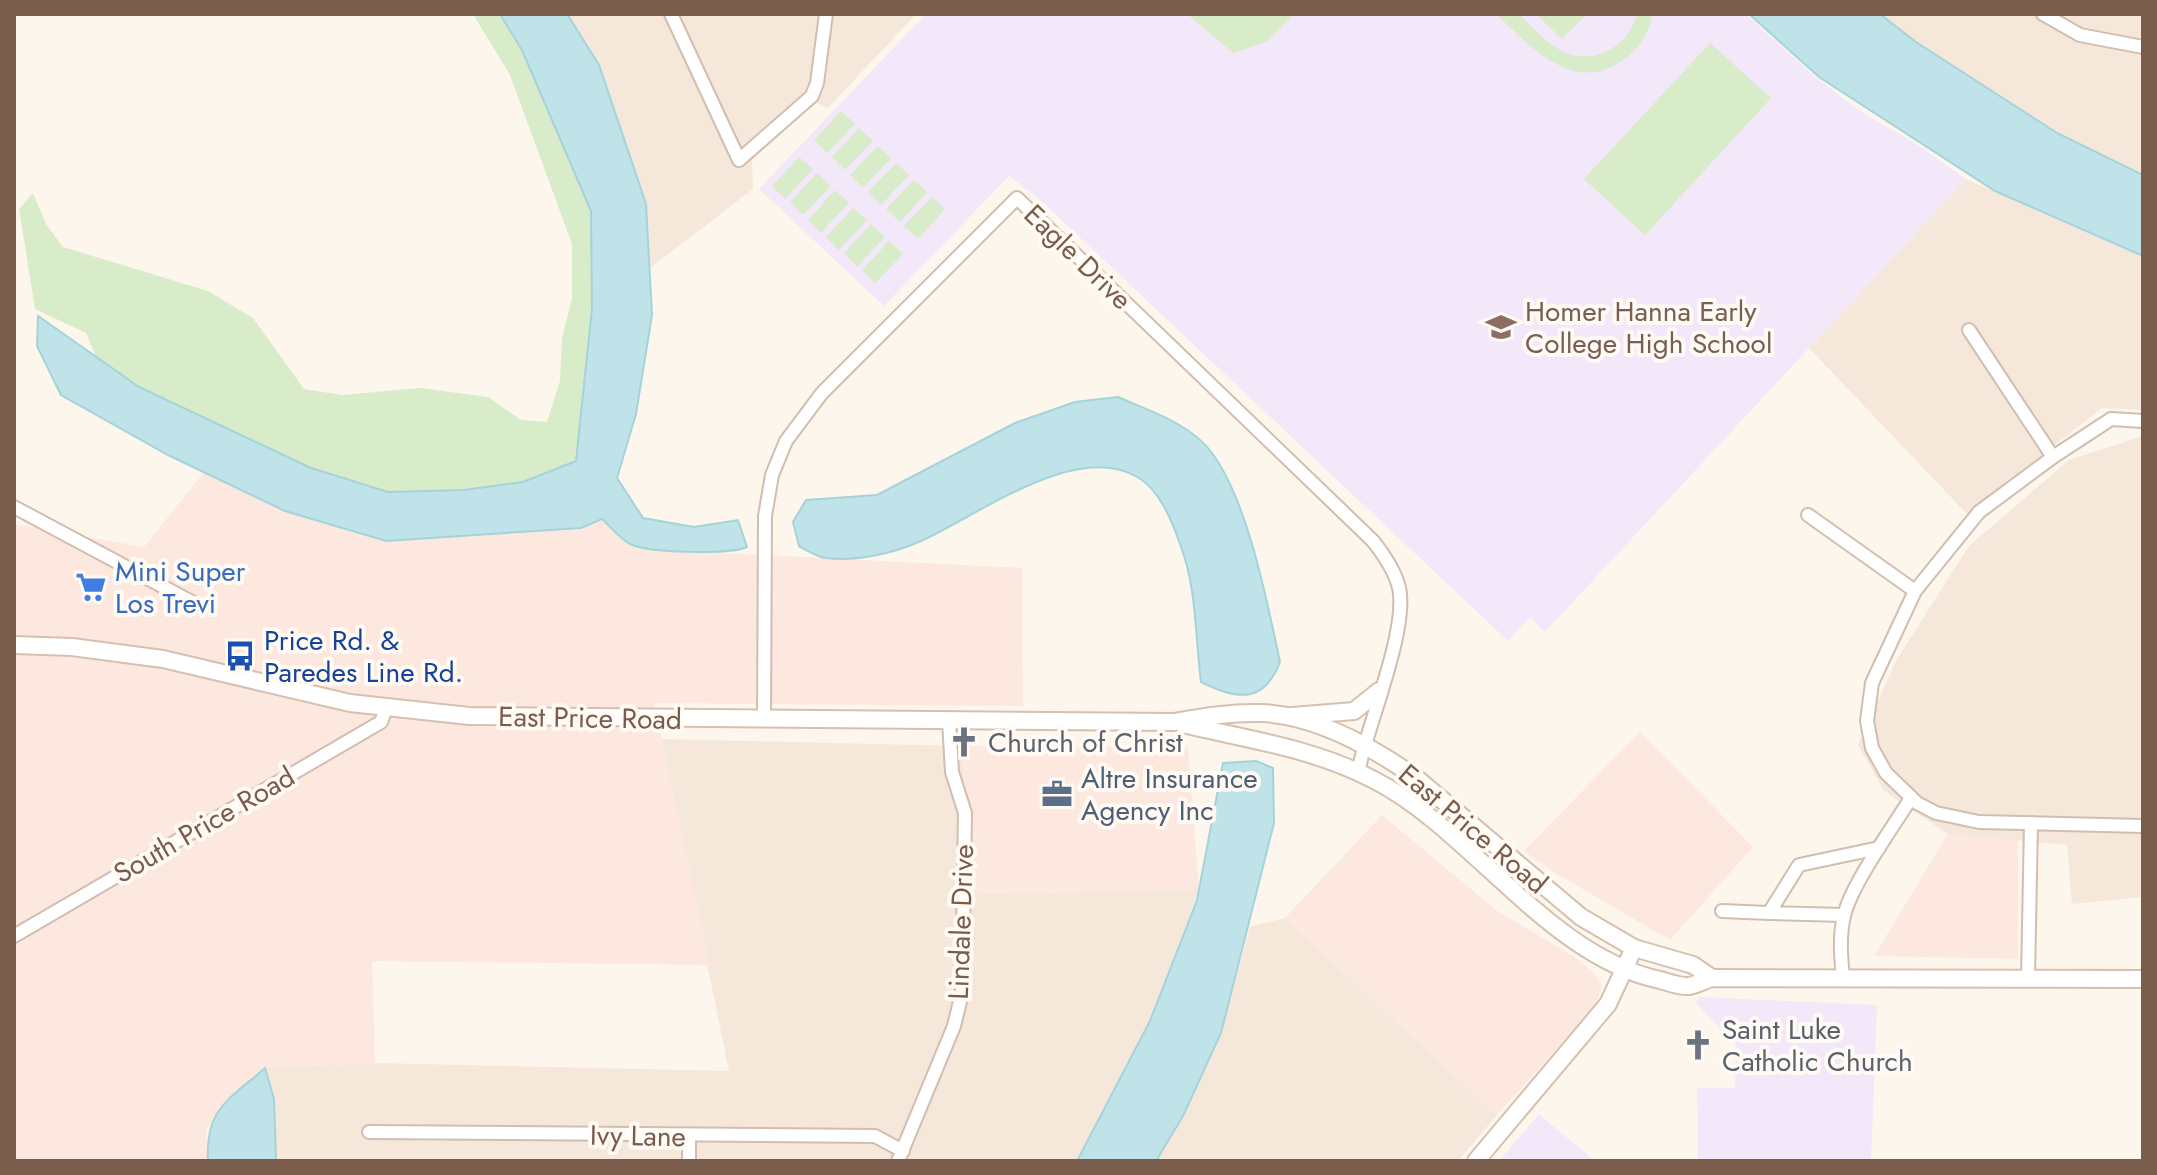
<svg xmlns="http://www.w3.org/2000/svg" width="2157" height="1175" viewBox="0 0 2157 1175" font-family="Jost,sans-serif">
	<rect width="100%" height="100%" fill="#fdf6ec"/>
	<!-- residential -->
	<g fill="#f5e8da">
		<path d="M567,14H916L828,108L802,96L752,161L753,189L649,269L646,204L599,65Z"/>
		<path d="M1880,14H2143V175L2057,133L1916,42Z"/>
		<path d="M1966,179L2143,256V410L2102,408L1967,514L1809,348Z"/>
		<path d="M2143,436V897L2072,904L2067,845L1948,834L1884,791L1858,745L1897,659L1969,546L2069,460Z"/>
		<path d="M661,739L961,746L974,894L1199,890L1150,1021L1077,1161H276L274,1099L265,1068L375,1063L729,1071Z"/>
		<path d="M1285,918L1497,1115L1458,1161H1156L1183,1116L1221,1033L1250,927Z"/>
	</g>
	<!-- commercial -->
	<g fill="#fde8e0">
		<path d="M204,472L285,511L386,541L581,528L602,519L630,545L680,551L1022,568L1023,706L654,703L710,965L372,961L375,1063L264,1068L227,1100L206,1131L208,1161H14V524L144,547Z"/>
		<path d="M1640,732L1753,847L1670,940L1555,873L1524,851Z"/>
		<path d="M961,746L1188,747L1199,890L974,894Z"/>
		<path d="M1382,815L1496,910L1576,958L1595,974L1602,986L1595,1006L1497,1115L1285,918Z"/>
		<path d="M1948,834L2018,840V959L1874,956Z"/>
	</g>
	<!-- education -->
	<g fill="#f3e8fa">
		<path d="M926,14H1745L1813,75L1858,110L1918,145L1966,179L1545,632L1530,618L1508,641L1039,199L1009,176L884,306L759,189Z"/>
		<path d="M1699,997L1877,1005L1871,1161H1698L1697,1088H1735L1736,1045L1696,1003Z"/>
		<path d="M1539,1114L1541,1116L1595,1161H1499Z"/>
	</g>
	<!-- green -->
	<g fill="#d8ecc9">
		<path d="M473,14H500L522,50L591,211L592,309L576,461L523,482L464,490L388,492L311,468L139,387L96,357L86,333L35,309L19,209L33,193L46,224L63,247L208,291L253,318L304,389L342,395L420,388L488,397L521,420L547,422L560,381L562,338L572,298V244L510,75Z"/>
		<path d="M1187,14H1294L1266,42L1233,53Z"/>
		<path d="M1496,14H1519C1532,27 1546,43 1562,51C1594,67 1629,46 1637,14H1652C1649,34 1640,48 1623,60C1574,96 1530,46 1496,14Z"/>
		<path d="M1536,14H1587L1562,39Z"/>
		<path d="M1710,43L1771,98L1645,235L1584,179Z"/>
		<path d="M841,111L855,124L827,153L814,140Z"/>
		<path d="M859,128L873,141L845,170L832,157Z"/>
		<path d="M878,146L891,158L863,188L850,175Z"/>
		<path d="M799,157L813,169L785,199L772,186Z"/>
		<path d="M896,163L909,175L881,205L868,192Z"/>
		<path d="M817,173L831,186L803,215L790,202Z"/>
		<path d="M914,180L927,192L900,222L886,209Z"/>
		<path d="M835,190L849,203L821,233L808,220Z"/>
		<path d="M932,197L945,209L918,239L904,226Z"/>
		<path d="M853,208L867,220L839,250L826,237Z"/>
		<path d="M871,224L885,237L857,267L844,253Z"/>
		<path d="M889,241L903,254L875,283L862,270Z"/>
	</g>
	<!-- water -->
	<g fill="#bfe3e8" stroke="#a5d3da" stroke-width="2">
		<path d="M500,14H567L599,65L646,204L652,315L636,414L617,478L643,518L694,527L738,520L747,547C729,555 648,553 630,544C620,539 610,526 602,519L581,528L386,541L285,511L168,455L61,395L37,346L38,316L139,387L311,468L388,492L464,490L523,482L576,461L592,309L591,211L522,50Z"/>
		<path d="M1749,14H1880L1916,42L2057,133L2143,175V256L1995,191L1819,77Z"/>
		<path d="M1118,397C1150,411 1191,424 1212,453C1248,502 1267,601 1280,662C1264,704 1237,700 1201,682C1195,636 1197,588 1180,544C1172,521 1160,491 1139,478C1078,439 977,516 921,541C894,553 856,562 826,558C817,557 807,550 799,546L793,522L806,500L877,495L1015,423L1075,402Z"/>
		<path d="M1256,761L1273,768L1274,823L1221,1033L1183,1116L1156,1161H1077L1150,1021L1197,900L1223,763Z"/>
		<path d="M265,1068L274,1099L276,1161H208C205,1108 229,1100 265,1068Z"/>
	</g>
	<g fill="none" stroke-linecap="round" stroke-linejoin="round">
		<!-- street casing -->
		<g stroke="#d1beb0" stroke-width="16">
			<g id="street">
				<path d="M671,14L739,160L812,96L817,83L826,14"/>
				<path d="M2043,14L2080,35L2143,47"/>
				<path d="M1969,330L2053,457"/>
				<path d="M2143,421L2111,419L2053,457L1979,512L1915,591L1872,683L1867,721L1872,748L1886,773L1917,803L1936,813L1979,822L2143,826"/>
				<path d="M14,507L203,608"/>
				<path d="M1808,515L1915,591"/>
				<path d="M764,720L765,516L772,475L786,441L822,393L1017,198L1373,541C1384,555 1393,568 1398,584C1411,624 1367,726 1358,772"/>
				<path d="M1722,911L1769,913"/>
				<path d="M1844,915L1769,913L1799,865L1879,848"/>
				<path d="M14,936L381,722L386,709"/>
				<path d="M1843,978C1841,958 1839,936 1844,916C1851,885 1893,827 1911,798"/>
				<path d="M2028,979L2031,823"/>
				<path d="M369,1132L875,1136L903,1151"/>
				<path d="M689,1137V1161"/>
				<path d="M898,1161L954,1026L962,993L965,813L952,772L949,721"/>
			</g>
		</g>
		<!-- secondary casing -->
		<g stroke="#d6c0b0" stroke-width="20">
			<g id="secondary">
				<path d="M14,645L72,647L163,659L350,703L469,716L1174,722C1203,717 1231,712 1261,713C1315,715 1372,747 1415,777L1581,917L1634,948L1693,965L1712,978"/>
				<path d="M1292,716L1354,711L1379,691"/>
				<path d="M1183,724C1249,740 1313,748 1374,780C1471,829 1549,957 1660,980C1668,982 1680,987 1689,986C1696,985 1705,980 1712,978L2143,979"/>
				<path d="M1476,1161L1608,1004L1634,948"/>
			</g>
		</g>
		<!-- street -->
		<use href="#street" stroke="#fff" stroke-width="12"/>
		<!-- secondary -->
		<use href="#secondary" stroke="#fff" stroke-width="16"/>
	</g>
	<!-- icons -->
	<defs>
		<g id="school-bare" transform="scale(2.4)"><path d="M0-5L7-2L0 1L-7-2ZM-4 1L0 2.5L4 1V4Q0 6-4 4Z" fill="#8d6e63" stroke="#fffaf3" stroke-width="2.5" paint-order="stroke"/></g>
		<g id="supermarket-bare" transform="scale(2.4)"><path d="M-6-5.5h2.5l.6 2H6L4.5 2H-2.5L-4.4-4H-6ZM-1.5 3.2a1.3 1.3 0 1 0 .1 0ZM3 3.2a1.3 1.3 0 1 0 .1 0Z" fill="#3f7fe0" stroke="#fffaf3" stroke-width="2.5" paint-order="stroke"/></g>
		<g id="bus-bare" transform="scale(2.4)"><path d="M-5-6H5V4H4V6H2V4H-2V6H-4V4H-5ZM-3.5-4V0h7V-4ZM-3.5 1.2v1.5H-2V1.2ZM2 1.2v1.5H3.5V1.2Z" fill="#1a4fb4" stroke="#fffaf3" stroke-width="2.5" paint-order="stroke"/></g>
		<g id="church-bare" transform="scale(2.4)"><path d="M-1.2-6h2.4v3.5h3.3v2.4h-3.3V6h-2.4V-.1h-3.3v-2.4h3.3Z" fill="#6b7280" stroke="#fffaf3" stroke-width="2.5" paint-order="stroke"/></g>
		<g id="office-bare" transform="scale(2.4)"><path d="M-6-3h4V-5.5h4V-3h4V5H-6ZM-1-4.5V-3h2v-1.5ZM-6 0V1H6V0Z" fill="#5c6f8a" stroke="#fffaf3" stroke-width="2.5" paint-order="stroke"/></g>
	</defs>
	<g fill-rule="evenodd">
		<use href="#school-bare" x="1501" y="327"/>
		<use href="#supermarket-bare" x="91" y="587"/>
		<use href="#bus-bare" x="240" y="656"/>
		<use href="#church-bare" x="964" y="742"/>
		<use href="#office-bare" x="1057" y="794"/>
		<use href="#church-bare" x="1698" y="1045"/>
	</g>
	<g text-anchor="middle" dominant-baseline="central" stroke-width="8" stroke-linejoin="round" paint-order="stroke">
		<!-- street labels -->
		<g font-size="28" fill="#7a5c4d" stroke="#fffaf3">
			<text transform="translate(1078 257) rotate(44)">Eagle Drive</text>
			<text transform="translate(590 718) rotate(1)">East Price Road</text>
			<text transform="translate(204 825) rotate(-30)">South Price Road</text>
			<text transform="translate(1473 829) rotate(40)">East Price Road</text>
			<text transform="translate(961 922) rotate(-88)">Lindale Drive</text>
			<text transform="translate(638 1136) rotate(1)">Ivy Lane</text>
		</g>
		<!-- education labels -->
		<g font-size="28" fill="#785e54" stroke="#fffaf3" text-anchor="start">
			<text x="1525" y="311">Homer Hanna Early<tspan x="1525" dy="32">College High School</tspan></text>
		</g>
		<!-- shop labels -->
		<g font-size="28" fill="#366cbe" stroke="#fffaf3" text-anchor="start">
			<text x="115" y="571">Mini Super<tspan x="115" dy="32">Los Trevi</tspan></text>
		</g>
		<!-- transit labels -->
		<g font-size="28" fill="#164399" stroke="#fffaf3" text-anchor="start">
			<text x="264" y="640">Price Rd. &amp;<tspan x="264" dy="32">Paredes Line Rd.</tspan></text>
		</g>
		<!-- worship labels -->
		<g font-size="28" fill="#5b616d" stroke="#fffaf3" text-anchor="start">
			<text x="988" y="742">Church of Christ</text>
			<text x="1722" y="1029">Saint Luke<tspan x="1722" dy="32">Catholic Church</tspan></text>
		</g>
		<!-- service labels -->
		<g font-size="28" fill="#4e5e75" stroke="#fffaf3" text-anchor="start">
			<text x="1081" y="778">Altre Insurance<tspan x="1081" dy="32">Agency Inc</tspan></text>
		</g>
	</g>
	<!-- border -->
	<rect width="2157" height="1175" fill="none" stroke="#7a5c4d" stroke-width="32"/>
</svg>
